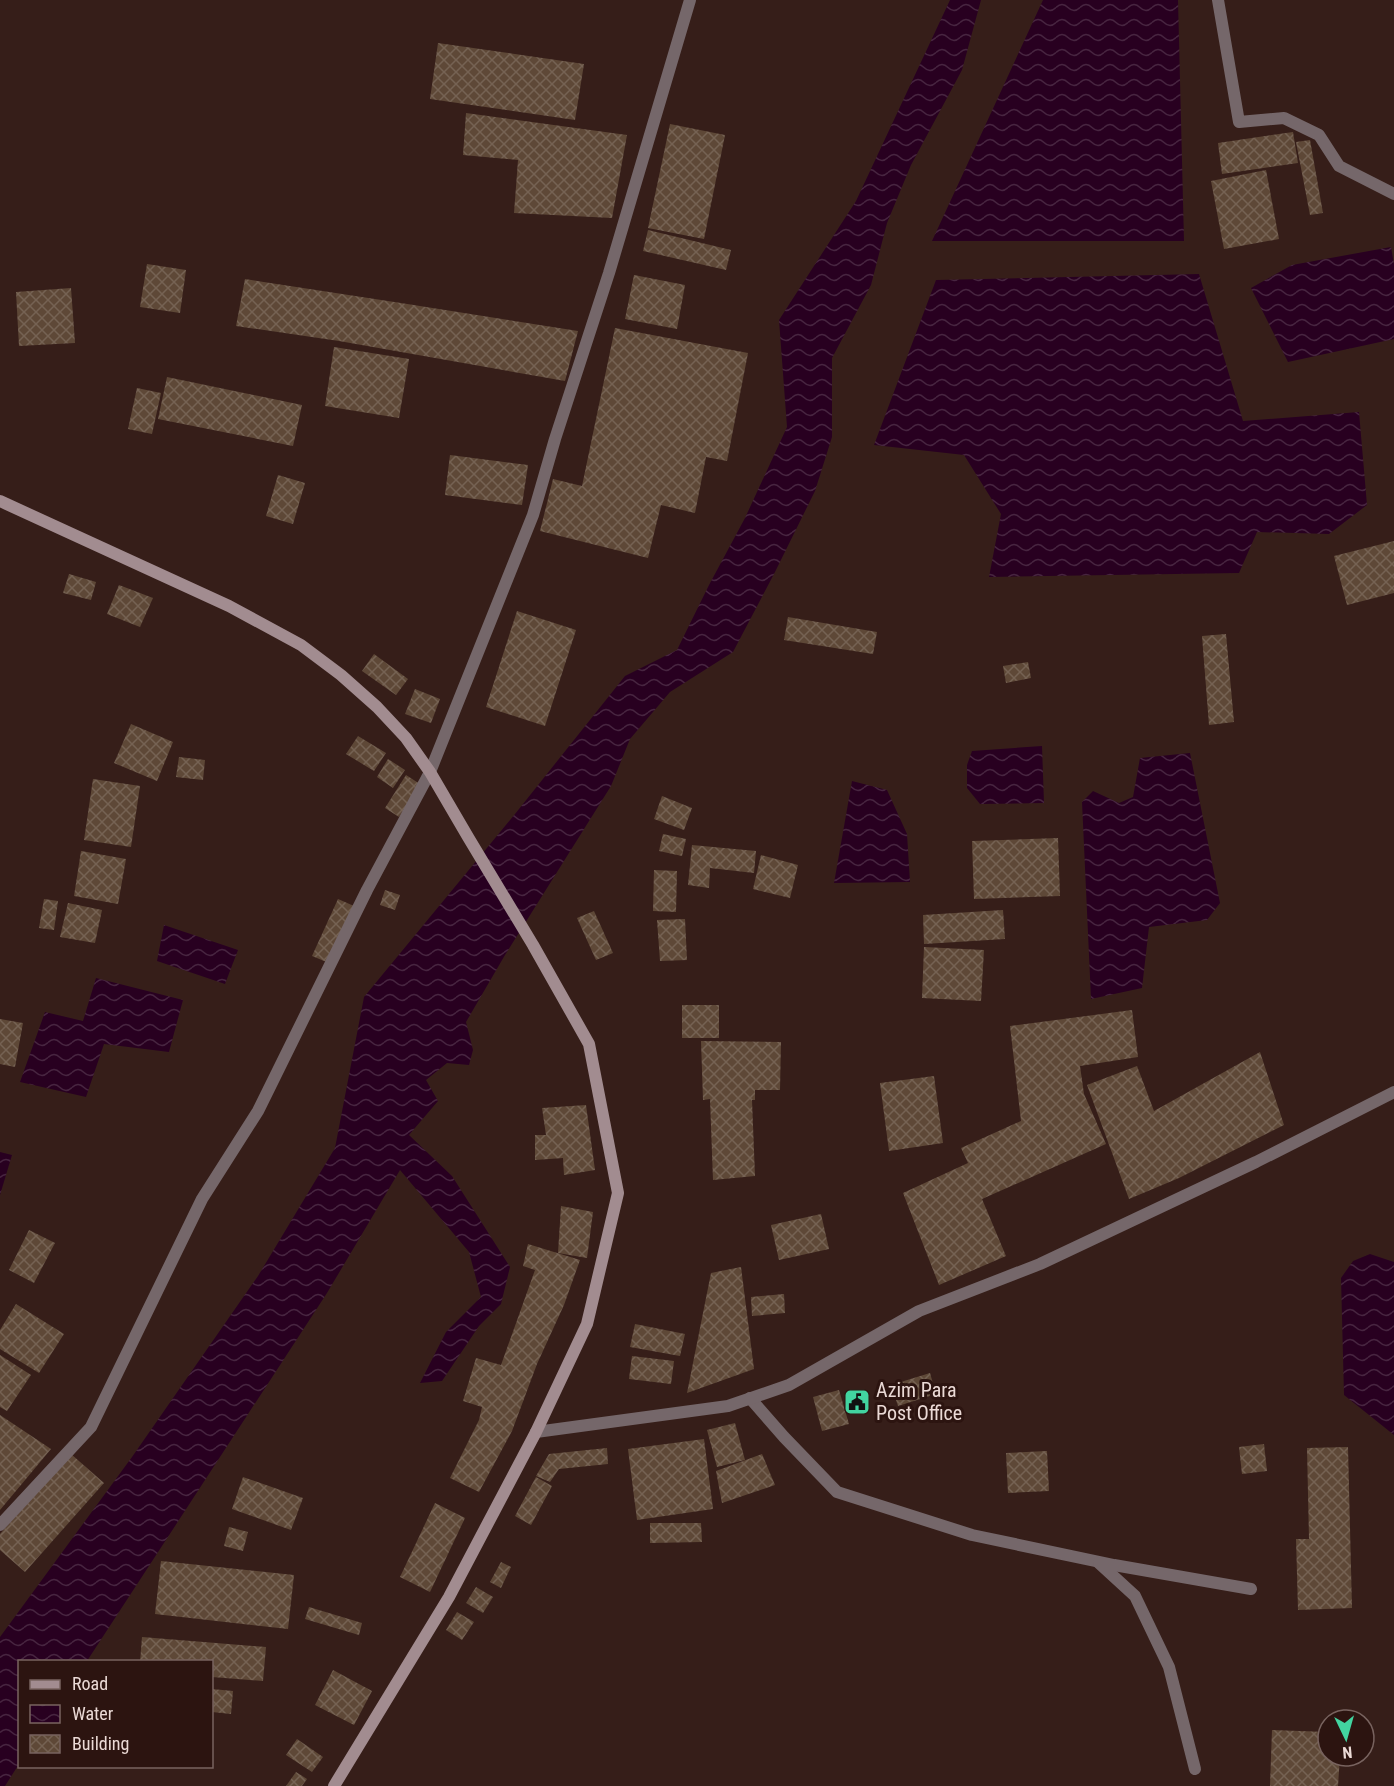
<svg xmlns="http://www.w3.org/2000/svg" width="1394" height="1786" viewBox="0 0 1394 1786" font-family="'Roboto Condensed',sans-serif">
	<defs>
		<pattern id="water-waves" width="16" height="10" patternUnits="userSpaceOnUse" patternTransform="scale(1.5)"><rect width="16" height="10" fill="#280020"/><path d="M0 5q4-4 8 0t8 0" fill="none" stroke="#472540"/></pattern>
		<pattern id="building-cross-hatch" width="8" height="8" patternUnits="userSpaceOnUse" patternTransform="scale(1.5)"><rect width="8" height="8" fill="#5e4837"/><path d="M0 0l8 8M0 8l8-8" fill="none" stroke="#756253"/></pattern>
	</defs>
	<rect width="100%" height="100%" fill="#361e19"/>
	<!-- water -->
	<g fill="url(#water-waves)">
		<path d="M950,0H981L962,70L911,165L887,223L871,285L832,358V437L815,491L775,572L733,652L670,692L630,739L611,786L505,955L466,1022L473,1050L469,1065L447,1063L426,1080L438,1101L409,1135L452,1176L510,1267L501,1304L479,1326L442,1381L420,1383L446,1332L481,1297L469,1252L400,1170L327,1293L87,1661L20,1662L19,1764L5,1786H0V1637L132,1457L258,1276L335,1148L364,997L515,814L625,676L677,650L709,585L745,518L787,427L779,320L856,201Z"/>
		<path d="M1043,0H1178L1184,241H932Z"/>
		<path d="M1391,247L1394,264V339L1288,362L1251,288L1292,265Z"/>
		<path d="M1199,274L1243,421L1359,412L1367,505L1329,534L1257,532L1239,573L989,577L1001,514L964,455L874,445L936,280Z"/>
		<path d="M1042,746L1044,803L980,804L967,788V765L972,751Z"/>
		<path d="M1190,753L1220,903L1207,920L1149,927L1142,988L1091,999L1082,802L1093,791L1119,803L1133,797L1140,758Z"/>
		<path d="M852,781L887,790L907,834L910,882L834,883Z"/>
		<path d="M164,925L238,950L225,984L157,961Z"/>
		<path d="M96,978L183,1000L169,1052L104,1044L86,1097L20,1082L45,1012L83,1021Z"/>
		<path d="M0,1152L12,1155L0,1195Z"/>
		<path d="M1370,1254L1394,1262V1435L1344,1395L1341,1278L1353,1261Z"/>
	</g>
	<!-- building -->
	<g fill="url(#building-cross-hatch)">
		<path d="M438,43L584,64L575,120L430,99Z"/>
		<path d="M466,113L627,135L612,218L514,213L518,160L463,155Z"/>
		<path d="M670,124L725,135L704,239L648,228Z"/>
		<path d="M1293,132L1298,163L1222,174L1218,143Z"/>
		<path d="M1310,140L1323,213L1310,215L1296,142Z"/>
		<path d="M1266,170L1279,239L1224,249L1211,181Z"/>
		<path d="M648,230L731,250L726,270L643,251Z"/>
		<path d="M147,264L186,270L180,313L140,307Z"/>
		<path d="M634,275L685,285L677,329L625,319Z"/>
		<path d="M245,279L401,303L578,331L565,381L339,341L236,326Z"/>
		<path d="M71,288L75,343L19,346L16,292Z"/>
		<path d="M615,328L748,353L727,461L706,457L695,513L661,505L648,558L540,531L553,479L582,486Z"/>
		<path d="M334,347L409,359L399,418L325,406Z"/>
		<path d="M167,377L302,405L293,446L158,419Z"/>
		<path d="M137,388L161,393L152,434L128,429Z"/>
		<path d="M450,455L528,465L522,505L445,495Z"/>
		<path d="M278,475L305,483L293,524L266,516Z"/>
		<path d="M1394,541V593L1347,605L1334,556Z"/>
		<path d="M69,574L96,582L91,600L63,593Z"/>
		<path d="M119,585L153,598L140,627L107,614Z"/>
		<path d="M517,611L576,630L545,726L486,707Z"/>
		<path d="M788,617L877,632L873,654L784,640Z"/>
		<path d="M1226,634L1234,722L1209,725L1202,636Z"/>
		<path d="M374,654L408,679L396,695L362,671Z"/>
		<path d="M1028,662L1031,678L1006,683L1003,666Z"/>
		<path d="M415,689L440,699L431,723L405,714Z"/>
		<path d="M131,724L173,742L157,781L114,763Z"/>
		<path d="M358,736L386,753L374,771L346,754Z"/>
		<path d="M179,757L205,760L203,780L176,777Z"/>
		<path d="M388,759L405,770L393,788L377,777Z"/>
		<path d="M406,775L420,784L399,817L385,808Z"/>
		<path d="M93,779L140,786L131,847L84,840Z"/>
		<path d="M662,796L692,808L684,830L654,819Z"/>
		<path d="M663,834L686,839L682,856L659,851Z"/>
		<path d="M1058,838L1060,896L974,899L972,841Z"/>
		<path d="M692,845L756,851L754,873L710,868L709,888L688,885Z"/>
		<path d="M81,851L126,859L118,904L74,896Z"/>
		<path d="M761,855L798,865L790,898L753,889Z"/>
		<path d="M654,870L677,871L676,912L653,911Z"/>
		<path d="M385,890L400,895L395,910L380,905Z"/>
		<path d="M44,899L58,901L54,930L39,928Z"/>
		<path d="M338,899L354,906L329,963L312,956Z"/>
		<path d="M68,903L102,910L95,943L60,937Z"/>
		<path d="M1003,910L1005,939L924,944L923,915Z"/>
		<path d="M594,911L613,953L596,960L577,918Z"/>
		<path d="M685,919L687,960L660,961L657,920Z"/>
		<path d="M924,947L984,950L981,1001L922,998Z"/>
		<rect x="682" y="1005" width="37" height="33"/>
		<path d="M1132,1010L1138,1057L1080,1066L1084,1094L1106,1144L982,1199L1006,1256L939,1285L903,1193L968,1163L961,1148L1021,1121L1010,1026Z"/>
		<path d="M0,1019L23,1023L15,1067L0,1064Z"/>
		<path d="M701,1041L781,1042L780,1090H755V1100H752L755,1176L713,1180L710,1099L703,1100Z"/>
		<path d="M1260,1052L1284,1125L1179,1178L1129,1199L1087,1085L1137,1066L1154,1111Z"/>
		<path d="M934,1076L943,1143L889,1151L880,1083Z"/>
		<path d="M586,1105L595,1170L564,1175L563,1158L535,1160V1135H546L542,1108Z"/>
		<path d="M561,1206L593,1212L587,1258L558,1253Z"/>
		<path d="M821,1214L829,1249L779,1260L771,1225Z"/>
		<path d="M29,1230L55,1243L34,1283L9,1270Z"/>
		<path d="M528,1244L580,1260L564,1305L537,1364L512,1431L479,1492L450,1478L479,1420L482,1407L463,1401L476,1358L501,1365L535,1270L523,1266Z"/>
		<path d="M741,1267L754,1369L687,1393L711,1273Z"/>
		<path d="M784,1294L785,1313L752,1316L751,1297Z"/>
		<path d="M16,1304L64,1334L39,1373L0,1349V1330Z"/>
		<path d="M635,1324L685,1334L680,1356L630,1347Z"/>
		<path d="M0,1355L31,1375L7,1411L0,1407Z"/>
		<path d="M632,1356L674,1361L671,1384L629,1379Z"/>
		<path d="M930,1373L936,1394L898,1406L891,1385Z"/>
		<path d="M839,1390L849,1424L822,1431L813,1397Z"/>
		<path d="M0,1415L51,1449L0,1510Z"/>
		<path d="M735,1423L745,1460L717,1467L707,1430Z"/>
		<path d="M704,1439L713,1509L637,1520L628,1449Z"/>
		<path d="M1264,1444L1267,1471L1242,1474L1239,1447Z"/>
		<path d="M1348,1447L1352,1608L1298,1610L1296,1539H1309L1307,1448Z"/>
		<path d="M607,1448L608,1464L559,1469L550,1482L536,1476L549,1454Z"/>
		<path d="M1047,1451L1049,1491L1008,1493L1006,1453Z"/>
		<path d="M71,1454L104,1483L25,1572L0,1550V1534Z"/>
		<path d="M762,1454L775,1485L722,1503L716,1471Z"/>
		<path d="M243,1477L303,1498L291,1530L232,1509Z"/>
		<path d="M536,1477L552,1486L531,1525L515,1516Z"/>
		<path d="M435,1503L465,1518L430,1592L400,1577Z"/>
		<path d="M650,1523H701L702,1542L650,1543Z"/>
		<path d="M229,1527L248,1532L243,1551L224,1546Z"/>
		<path d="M161,1561L294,1575L288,1629L155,1614Z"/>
		<path d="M501,1562L511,1567L501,1588L490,1582Z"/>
		<path d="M476,1587L493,1597L483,1613L466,1603Z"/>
		<path d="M309,1607L362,1623L359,1635L305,1619Z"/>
		<path d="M457,1612L474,1622L462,1640L446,1630Z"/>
		<path d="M142,1637L266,1647L263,1681L212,1677V1662H140Z"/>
		<path d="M333,1670L372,1691L354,1725L315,1705Z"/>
		<path d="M212,1689L233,1691L231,1714L212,1712Z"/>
		<path d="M1272,1730L1328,1732V1756H1340L1338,1786H1270Z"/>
		<path d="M297,1739L323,1757L312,1772L286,1755Z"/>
		<path d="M296,1772L307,1779L302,1786H286Z"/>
	</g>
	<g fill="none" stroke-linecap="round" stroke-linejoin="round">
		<!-- minor -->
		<g stroke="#75676a" stroke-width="12">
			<path d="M1218,0L1239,122L1284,118L1319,135L1339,166L1394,194"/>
			<path d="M750,1398L784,1437L837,1492L972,1535L1114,1565L1251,1589"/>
			<path d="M536,1432L728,1406L789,1385L919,1311L1040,1264L1256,1162L1394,1092"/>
			<path d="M0,1525L91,1427L202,1199L258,1111L367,890L430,772L533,515L555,439L609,273L690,0"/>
			<path d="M1099,1563L1135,1596L1169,1667L1195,1769"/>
		</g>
		<!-- secondary -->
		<path stroke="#a28c90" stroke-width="12" d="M0,501L229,606L301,645L341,675L377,707L406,738L430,772L468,837L533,945L589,1044L618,1193L587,1324L536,1432L449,1597L334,1786"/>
	</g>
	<!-- icons -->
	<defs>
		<g id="civic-square" transform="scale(1.35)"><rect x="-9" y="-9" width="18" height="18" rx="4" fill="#42d4a0" stroke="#2c1410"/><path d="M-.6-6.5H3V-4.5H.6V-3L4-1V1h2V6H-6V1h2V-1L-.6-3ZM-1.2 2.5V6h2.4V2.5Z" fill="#111"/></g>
	</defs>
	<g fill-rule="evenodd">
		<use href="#civic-square" x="857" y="1402"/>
	</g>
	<g text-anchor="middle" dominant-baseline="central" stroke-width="6" stroke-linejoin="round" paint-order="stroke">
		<!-- poi labels -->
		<g font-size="20" fill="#ebdad6" stroke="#2c1410" text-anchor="start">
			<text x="876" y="1390">Azim Para<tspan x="876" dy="23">Post Office</tspan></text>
		</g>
	</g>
	<!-- legend -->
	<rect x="18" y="1660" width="195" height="108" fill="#2c1410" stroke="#78635f" stroke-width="1.5"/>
	<rect x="30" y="1680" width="30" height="9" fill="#a28c90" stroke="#78635f" stroke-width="1.5"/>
	<text x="72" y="1690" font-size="18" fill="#ebdad6">Road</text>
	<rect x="30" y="1705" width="30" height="18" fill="url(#water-waves)" stroke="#78635f" stroke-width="1.5"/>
	<text x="72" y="1720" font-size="18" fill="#ebdad6">Water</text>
	<rect x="30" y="1735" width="30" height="18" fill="url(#building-cross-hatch)" stroke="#78635f" stroke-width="1.5"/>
	<text x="72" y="1750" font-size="18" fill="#ebdad6">Building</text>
	<!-- north arrow -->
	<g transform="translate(1346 1738) rotate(175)"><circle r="28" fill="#2c1410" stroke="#78635f" stroke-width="1.5"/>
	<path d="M0-4.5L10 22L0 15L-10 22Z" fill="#42d4a0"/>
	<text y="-9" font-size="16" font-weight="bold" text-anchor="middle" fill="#ebdad6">N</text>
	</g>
</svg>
